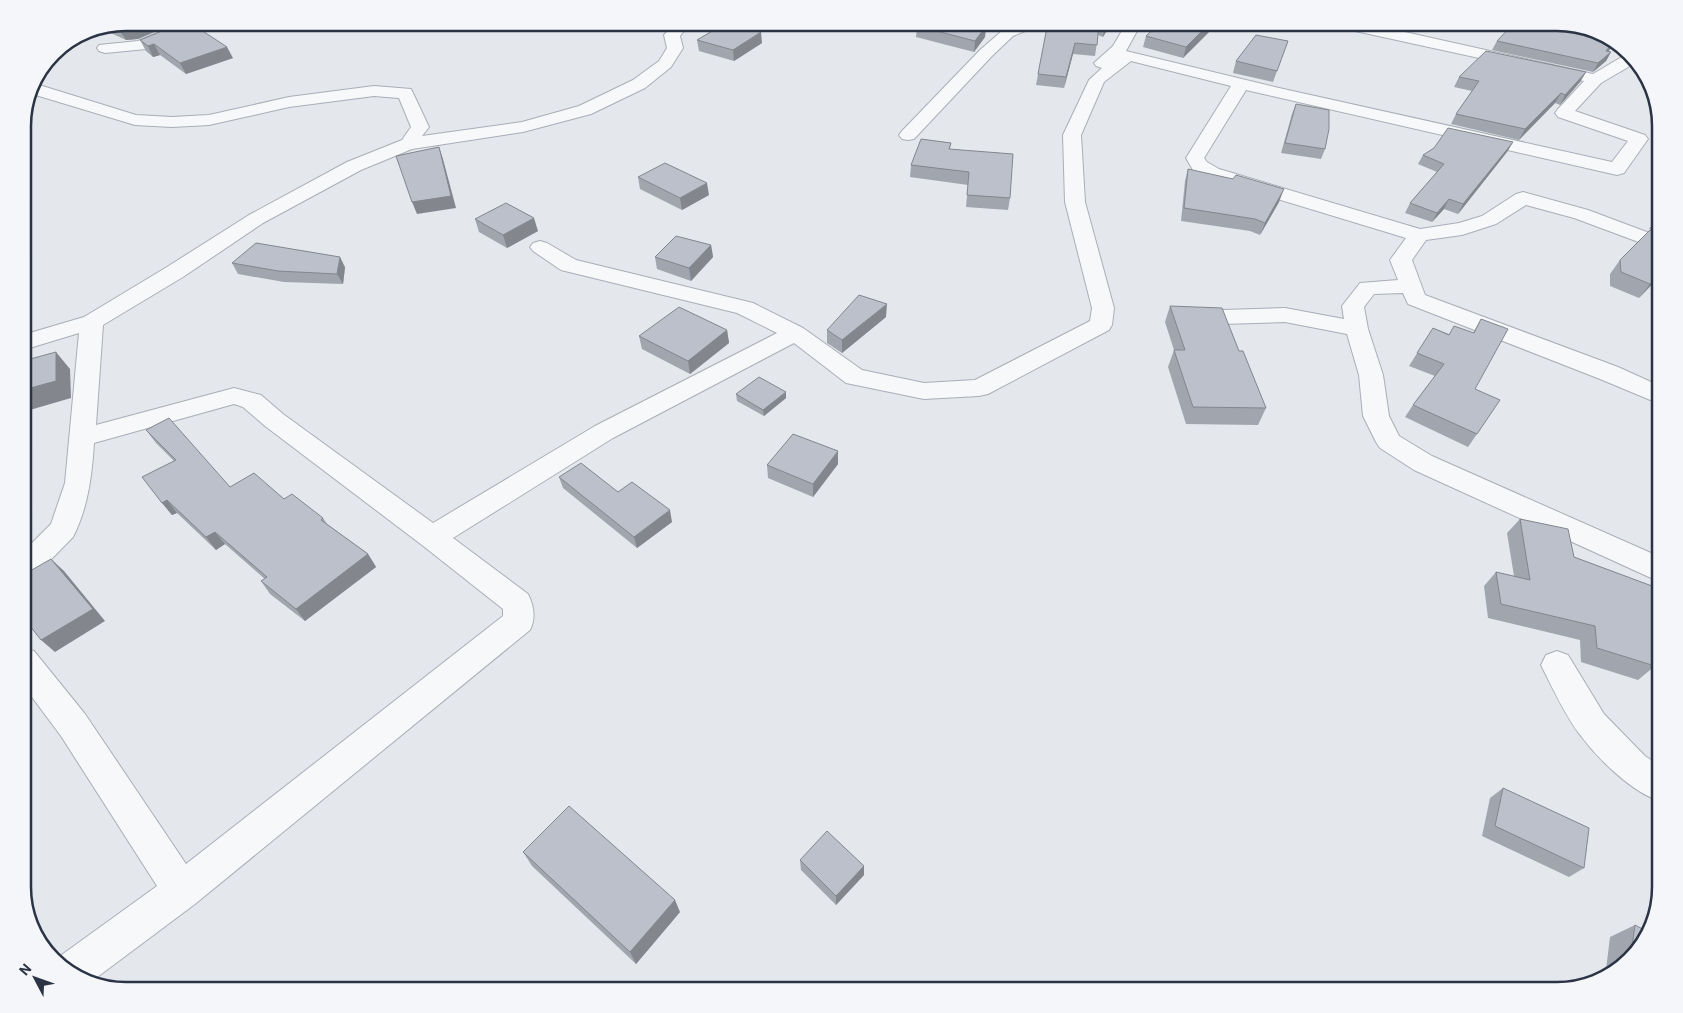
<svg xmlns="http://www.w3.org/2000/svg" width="1683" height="1013" viewBox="0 0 1683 1013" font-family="Roboto,sans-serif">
	<rect width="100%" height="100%" fill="#e4e7ec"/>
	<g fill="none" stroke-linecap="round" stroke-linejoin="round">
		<!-- street casing -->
		<g stroke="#a9aeb7" stroke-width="2">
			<g id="street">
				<path d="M184,22H206L204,25L146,49L105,53L99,51L97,48L99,45L138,41Z"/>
				<path d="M675,22H691L680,36L683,48L671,67L645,88L591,114L523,132L412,149L361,170L263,223L183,277L103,325L96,425L234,388L261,395L283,414L433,523L595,426L777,333L737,313L561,270L533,251L530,247L533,243L540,241L547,243L576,260L753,303L803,328L862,370L924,383L975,380L1090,321L1092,308L1065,202L1063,135L1089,80L1102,68L1096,66L1094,63L1113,46L1127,22H1142L1126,51L1279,88L1612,162L1628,141L1558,117L1555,113L1558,109L1584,81L1337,27L1330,22H1360L1593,74L1625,55L1635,63L1601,83L1575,111L1645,135L1648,139L1624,173L1617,175L1246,90L1204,158L1207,162L1219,169L1420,229L1459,223L1482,216L1516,194L1523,192L1588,210L1660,237V250L1574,218L1526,205L1496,224L1462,235L1426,240L1412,260L1425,295L1618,367L1660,386V404L1600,379L1408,304L1403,293L1374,294L1364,307L1368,329L1383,375L1389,416L1399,436L1432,456L1660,557V582L1414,470L1380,448L1376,442L1363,416L1359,375L1347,334L1285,322L1222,324L1214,322L1211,317L1214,312L1222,310L1285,308L1344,319L1342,306L1360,283L1398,280L1390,260L1406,238L1205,177L1193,170L1186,158L1231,86L1131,61L1104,82L1081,135L1085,202L1114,308L1112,325L1109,330L988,394L979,396L924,399L846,383L794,343L613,438L453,538L528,594C534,606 536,618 530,630L195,904L92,981L74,976L56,959L157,886L61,736L23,685V648L34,651L85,714L186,864L503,616V609L422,545L265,426L243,407L234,404L94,443C92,475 88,508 73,537L33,578L23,582V552L51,524L65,483L79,333L23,350V335L84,317L167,267L249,215L347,162L402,140L411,127L399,98L374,96L289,107L209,125L172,127L135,125L29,93L32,84H36L136,115L172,117L209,115L289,97L374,86L411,89L413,93L429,127L422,136L522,122L579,106L633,80L659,61L667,48L664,35Z"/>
				<path d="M1020,22H1042L1040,25L1013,36L992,56L914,139L908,140L902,139L899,135L902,131L980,50L1003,30Z"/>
				<path d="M1545,22H1557L1609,37L1613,41L1609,42L1547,25Z"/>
				<path d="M1557,651L1568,655L1604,714L1645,756L1660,766V801C1633,793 1598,759 1581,736C1567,719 1551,685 1541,665L1546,655Z"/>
			</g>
		</g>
		<!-- street -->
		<use href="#street" fill="#f7f8fa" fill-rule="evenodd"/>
	</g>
	<!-- wall -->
	<g fill="#a1a5ae">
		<path d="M126,22H178L138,39L126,40L100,28Z"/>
		<path d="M966,22H996L994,25Z"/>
		<path d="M1048,22H1112L1103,37L1098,35L1095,56L1073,54L1064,88L1036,85Z"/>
		<path d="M1161,22H1216L1211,30L1183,58L1143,47L1146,36Z"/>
		<path d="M1388,22H1410L1407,27Z"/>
		<path d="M952,24L986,26L985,37L974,52L916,37L917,26Z"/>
		<path d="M1568,27L1611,48L1608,51L1611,52L1606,61L1593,72L1492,50L1497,41Z"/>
		<path d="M140,40L233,58L186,74L160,55L153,57L146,51Z"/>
		<path d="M697,40L762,43L734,61L699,51Z"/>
		<path d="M1288,41L1273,82L1233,73L1236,61Z"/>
		<path d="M1586,72L1580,82L1560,105L1555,103L1519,140L1451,124L1456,114L1472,91L1454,87L1459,77Z"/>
		<path d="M1296,104L1325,149L1321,159L1281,153L1292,114Z"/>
		<path d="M1513,142L1507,152L1458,214L1444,209L1432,222L1405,213L1410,203L1437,172L1418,164L1423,155Z"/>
		<path d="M951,143L950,149L1010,198L1008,210L966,207L968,185L910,177L911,165Z"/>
		<path d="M1188,169L1279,202L1260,235L1250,231L1181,221L1185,181Z"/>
		<path d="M638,177L709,195L682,210L640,189Z"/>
		<path d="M1660,214V276L1639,298L1610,286V274L1620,260L1652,231L1653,230L1649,229Z"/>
		<path d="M475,219L538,231L507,248L479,232Z"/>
		<path d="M711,245L713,257L691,281L657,269L655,257Z"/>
		<path d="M232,263L345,267L343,284L284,282L238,274Z"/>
		<path d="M1170,306L1239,351L1266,408L1258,425L1186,424L1168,367L1174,350L1165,322Z"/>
		<path d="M886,317L842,353L827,343V330Z"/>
		<path d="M1481,319L1475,389L1477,434L1468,447L1405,417L1413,405L1435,376L1409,366L1433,328L1449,334L1473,333Z"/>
		<path d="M727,330L729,343L690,374L642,349L639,336Z"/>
		<path d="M786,392V398L764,416L737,401L736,394Z"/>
		<path d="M146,430L230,487L284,499L323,518L327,524L368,554L376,567L305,621L270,594L261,581L265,579L225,544L216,550L177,513L172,515L142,477L174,461L156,443Z"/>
		<path d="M838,464L813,497L768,478L767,465Z"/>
		<path d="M559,477L618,492L672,522L637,548L563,488Z"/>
		<path d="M1520,519L1574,557L1660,589V641L1653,647L1655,666L1638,680L1581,662L1580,640L1488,618L1484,586L1496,572L1514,576L1507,533Z"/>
		<path d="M1503,788L1584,868L1569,877L1482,836L1490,798Z"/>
		<path d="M523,852L680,912L636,964L532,866Z"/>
		<path d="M800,860L864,866V875L836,905L801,870Z"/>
		<path d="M1635,925L1646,939L1608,977L1605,978L1610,937Z"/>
	</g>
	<!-- shaded-wall -->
	<g fill="#83868d">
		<path d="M145,22H178L138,39L126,40L119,29Z"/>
		<path d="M1107,22H1112L1103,37L1105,26Z"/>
		<path d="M1211,22H1216L1211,30L1183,58L1186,47Z"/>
		<path d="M986,26L985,37L974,52L975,41Z"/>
		<path d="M761,32L762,43L734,61L733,50Z"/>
		<path d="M1614,41L1611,48L1601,60L1606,51Z"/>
		<path d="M1075,43L1073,54L1064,88L1066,77Z"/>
		<path d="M154,44L160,55L153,57L148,46Z"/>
		<path d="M227,47L233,58L186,74L180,63Z"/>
		<path d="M1611,52L1606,61L1593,72L1598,63Z"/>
		<path d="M1586,72L1580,82L1560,105L1565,95Z"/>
		<path d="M1561,93L1555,103L1519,140L1525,129Z"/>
		<path d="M1513,142L1507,152L1458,214L1463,204Z"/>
		<path d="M439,147L443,159L456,208L417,214L412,202Z"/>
		<path d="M707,183L709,195L682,210L680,198Z"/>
		<path d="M1284,189L1279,202L1260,235L1265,223Z"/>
		<path d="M1449,199L1444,209L1432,222L1437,213Z"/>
		<path d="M534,218L538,231L507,248L503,235Z"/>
		<path d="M711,245L713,257L691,281L689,268Z"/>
		<path d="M340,257L345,267L343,284L337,274Z"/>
		<path d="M1660,274V276L1639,298L1650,284Z"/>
		<path d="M887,304L886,317L842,353V340Z"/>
		<path d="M727,330L729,343L690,374L688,361Z"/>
		<path d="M56,352L70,369L71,398L23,412V390Z"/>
		<path d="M786,392V398L764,416L763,410Z"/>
		<path d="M838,451V464L813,497V484Z"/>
		<path d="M167,500L177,513L172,515L162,503Z"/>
		<path d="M670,510L672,522L637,548L634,537Z"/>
		<path d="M215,532L225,544L216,550L206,537Z"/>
		<path d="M368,554L376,567L305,621L296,609Z"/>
		<path d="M51,559L64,571L105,621L55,652L41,640Z"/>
		<path d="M864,866V875L836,905V896Z"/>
		<path d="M675,900L680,912L636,964L630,952Z"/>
	</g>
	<!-- building -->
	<g fill="#bbc0ca" stroke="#83868d">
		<path d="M126,22H145L131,28L119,29L112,25Z"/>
		<path d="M184,22H189L227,47L180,63L154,44L148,46L140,40Z"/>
		<path d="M921,22H948L952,24L986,26L975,41L917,26Z"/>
		<path d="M1048,22H1107L1105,26L1099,24L1097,45L1075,43L1066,77L1038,74Z"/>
		<path d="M1161,22H1211L1186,47L1146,36Z"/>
		<path d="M1515,22H1557L1567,25L1568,27L1609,37L1614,41L1606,51L1611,52L1598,63L1497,41Z"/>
		<path d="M726,23L761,32L733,50L697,40Z"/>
		<path d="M1256,35L1288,41L1277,71L1236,61Z"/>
		<path d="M1486,51L1586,72L1565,95L1561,93L1525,129L1456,114L1479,81L1459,77Z"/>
		<path d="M1296,104L1329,110V129L1325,149L1285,143Z"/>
		<path d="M1448,128L1513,142L1463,204L1449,199L1437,213L1410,203L1444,164L1423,155L1434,148Z"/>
		<path d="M921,139L951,143L949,149L1013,154L1010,198L967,195L969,172L911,165Z"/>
		<path d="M439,147L451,196L412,202L396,156Z"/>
		<path d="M665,163L707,183L680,198L638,177Z"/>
		<path d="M1188,169L1233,179L1236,175L1284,189L1265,223L1255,219L1184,208Z"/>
		<path d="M506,203L534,218L503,235L475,219Z"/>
		<path d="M1650,230L1660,234V274L1650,284L1621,272L1620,260Z"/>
		<path d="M676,236L711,245L689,268L655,257Z"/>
		<path d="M256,243L340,257L337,274L278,271L232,263Z"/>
		<path d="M859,295L887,304L842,340L827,330Z"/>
		<path d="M1170,306L1222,308L1239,351H1243L1266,408L1193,407L1174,350H1185Z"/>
		<path d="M679,307L727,330L688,361L639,336Z"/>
		<path d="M1481,319L1508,329L1475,389L1500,400L1477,434L1413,405L1444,364L1417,353L1433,328L1449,335L1454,326L1474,333Z"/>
		<path d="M56,352V381L23,390V361Z"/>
		<path d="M759,377L786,392L763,410L736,394Z"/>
		<path d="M169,418L230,487L254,473L284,499L292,494L323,518L321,520L368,554L296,609L261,581L267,577L215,532L206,537L167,500L162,503L142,477L176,460L146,430Z"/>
		<path d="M793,434L838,451L813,484L767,465Z"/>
		<path d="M581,463L618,492L632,482L670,510L634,537L559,477Z"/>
		<path d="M1520,519L1568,529L1574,557L1660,589V636L1652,633L1655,666L1597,648L1595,626L1501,604L1496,572L1530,580Z"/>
		<path d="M51,559L93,609L41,640L23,617V575Z"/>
		<path d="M1503,788L1589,828L1584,868L1495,826Z"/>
		<path d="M569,806L675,900L630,952L523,852Z"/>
		<path d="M827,831L864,866L836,896L800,860Z"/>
		<path d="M1635,925L1648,932L1646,939L1631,954Z"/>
		<path d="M504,987L506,990H500Z"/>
	</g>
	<!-- crop -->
	<path d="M0 0H1683V1013H0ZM126 31H1557A95 95 0 0 1 1652 126V887A95 95 0 0 1 1557 982H126A95 95 0 0 1 31 887V126A95 95 0 0 1 126 31Z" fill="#f4f6f9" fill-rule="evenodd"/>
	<path fill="none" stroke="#2b3445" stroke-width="2.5" d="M126 31H1557A95 95 0 0 1 1652 126V887A95 95 0 0 1 1557 982H126A95 95 0 0 1 31 887V126A95 95 0 0 1 126 31Z"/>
	<!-- north arrow -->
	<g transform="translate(35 978) rotate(311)" stroke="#f4f6f9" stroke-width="4" paint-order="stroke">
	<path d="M0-4L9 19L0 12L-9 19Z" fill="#2b3445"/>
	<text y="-8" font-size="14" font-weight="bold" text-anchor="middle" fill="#2b3445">N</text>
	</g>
</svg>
